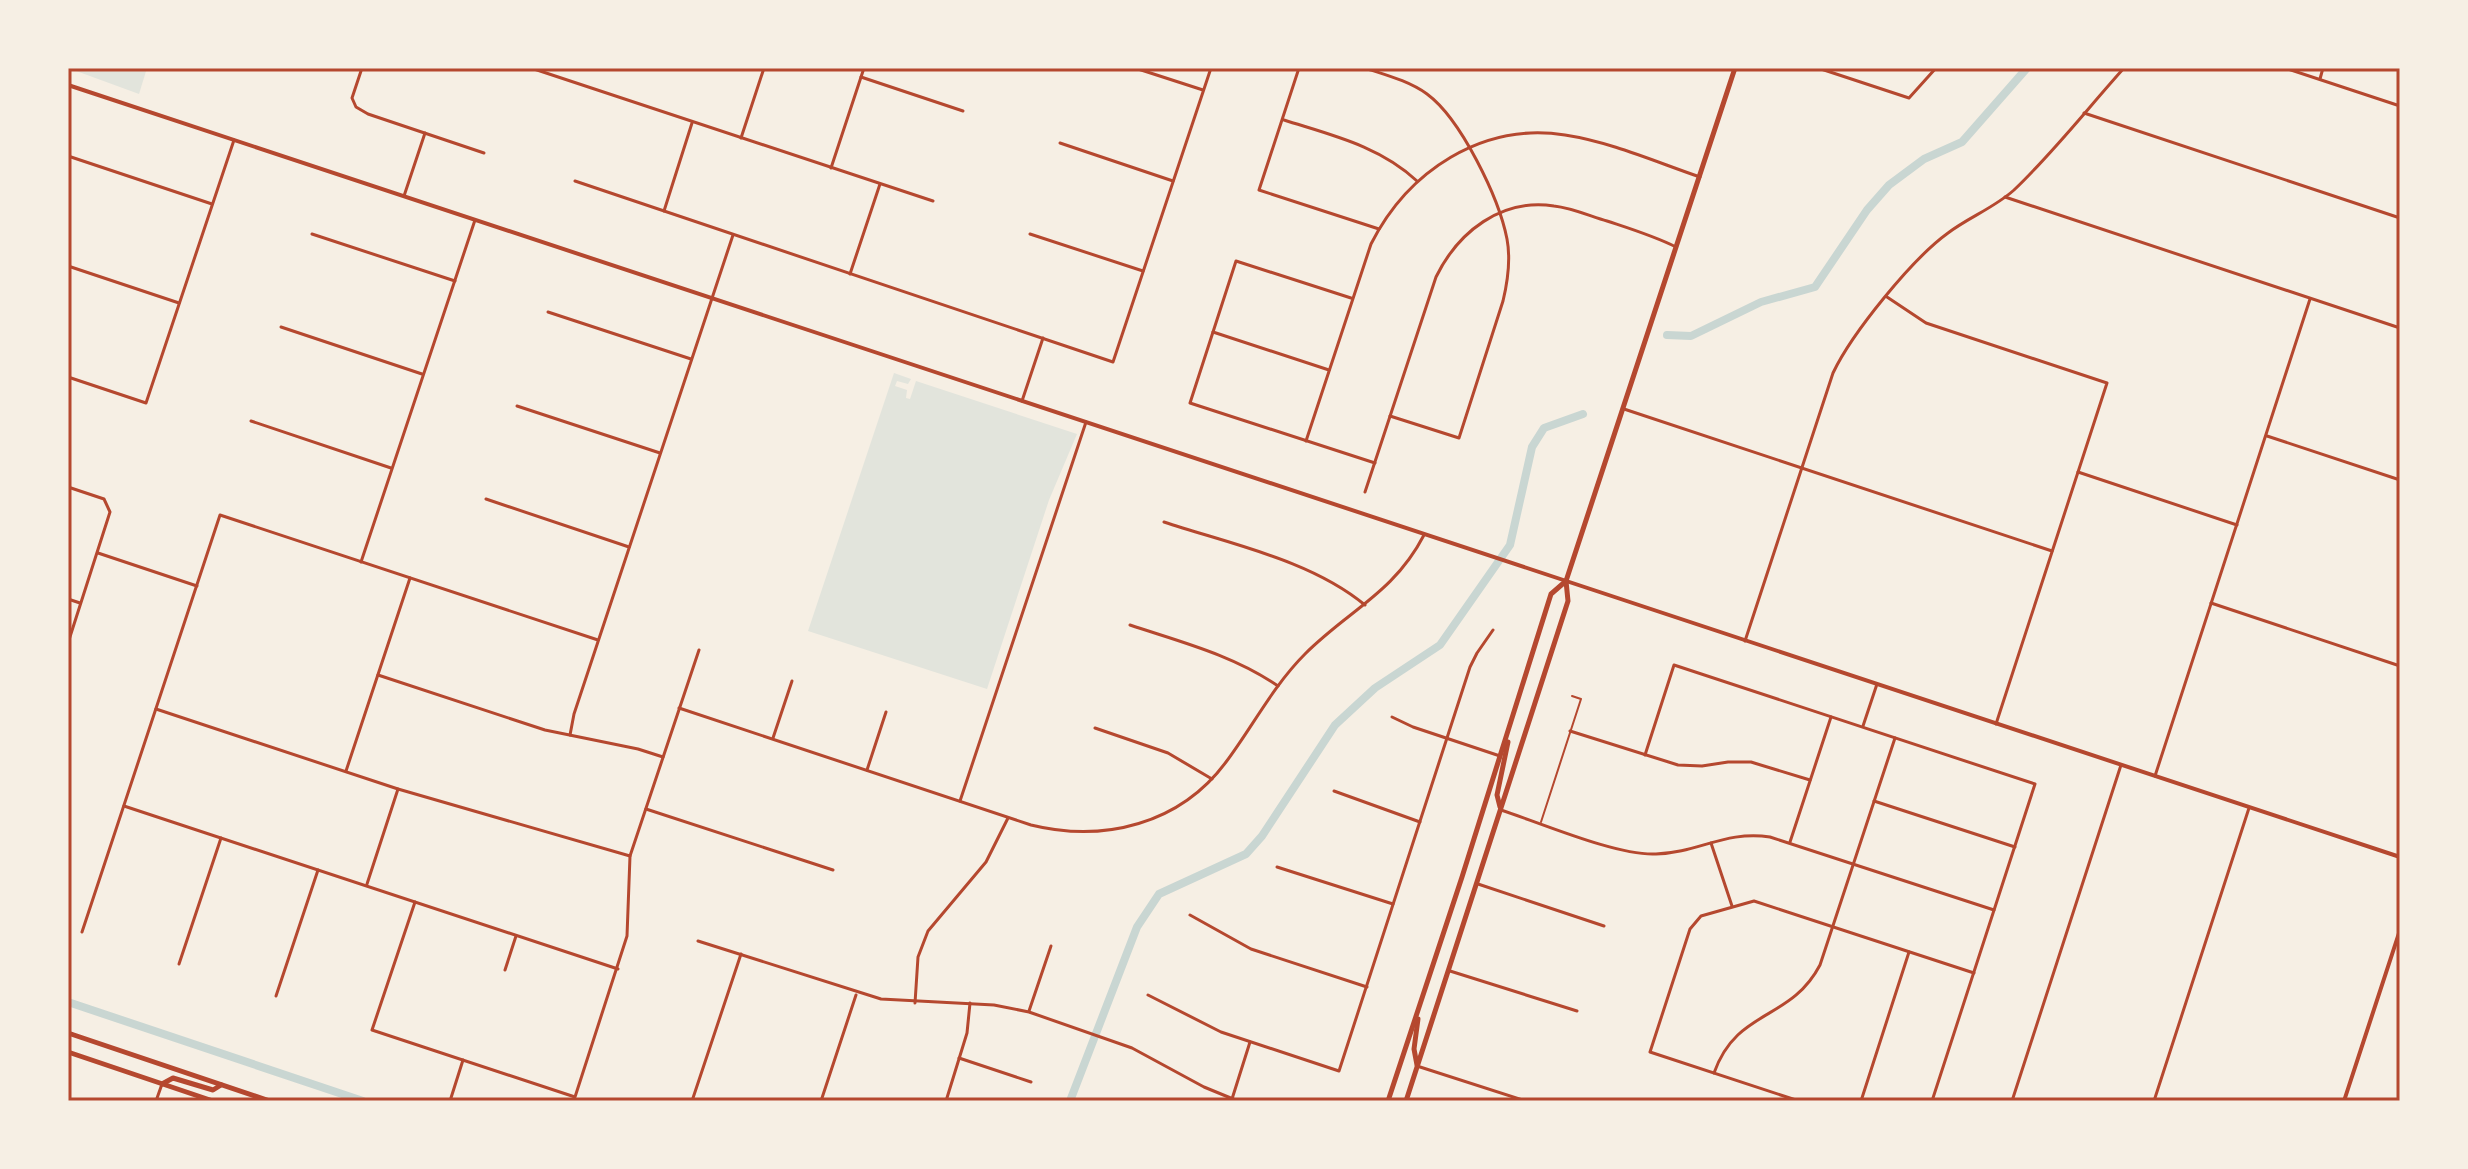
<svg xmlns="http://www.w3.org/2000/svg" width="2468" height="1169" viewBox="0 0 2468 1169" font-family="Poppins,sans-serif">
	<rect width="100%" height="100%" fill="#f6efe4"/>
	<!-- green -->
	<g fill="#e2e4dc">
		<path d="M68,68H147L139,94Z"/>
		<path d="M894,373L911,379L908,384L897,381L895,386L907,390L906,398L910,399L916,381L1077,434L1049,500L987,689L808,631Z"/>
	</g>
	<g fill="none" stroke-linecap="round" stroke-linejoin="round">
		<!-- canal -->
		<g stroke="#c9d6d2" stroke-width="8">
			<path d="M1667,335L1691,336L1761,302L1815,287L1867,210L1889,185L1924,159L1962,142L2027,68"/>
			<path d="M68,1002L363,1101"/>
			<path d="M1070,1101L1137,927L1159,894L1246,854L1262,836L1335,725L1375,688L1440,645L1510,545L1532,447L1544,428L1583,414"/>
		</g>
		<!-- service -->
		<path stroke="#b5482f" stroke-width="2" d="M1541,822L1581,699L1572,696"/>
		<!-- minor -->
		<g stroke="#b5482f" stroke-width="3">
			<path d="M362,68L352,98L356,107L368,114L484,153"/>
			<path d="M531,68L933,201"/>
			<path d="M1135,68L1203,90"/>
			<path d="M1299,68L1259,190L1379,229"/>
			<path d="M1365,68C1386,75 1409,81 1427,94C1461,119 1499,198 1507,239C1511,260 1508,280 1503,301L1459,438L1390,416"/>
			<path d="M1818,68L1909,98L1936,68"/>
			<path d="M2285,68L2400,106"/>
			<path d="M861,77L963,111"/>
			<path d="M2320,79L2323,68"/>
			<path d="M2084,113L2400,218"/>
			<path d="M1284,120C1331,135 1380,146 1417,181"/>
			<path d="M741,138L764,68"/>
			<path d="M1060,143L1173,181"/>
			<path d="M68,156L212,204"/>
			<path d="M831,168L864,68"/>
			<path d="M575,181L1113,362L1211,68"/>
			<path d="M404,196L425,133"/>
			<path d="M2005,197L2400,328"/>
			<path d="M664,211L692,123"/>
			<path d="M312,234L455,281"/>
			<path d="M1030,234L1143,271"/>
			<path d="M68,266L179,303"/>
			<path d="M850,274L880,184"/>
			<path d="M1887,297L1926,323L2107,383L1996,724"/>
			<path d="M1351,298L1236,261L1190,403L1375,463"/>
			<path d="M548,312L691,359"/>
			<path d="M281,327L422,374"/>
			<path d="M1213,332L1329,370"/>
			<path d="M68,377L146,403L234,140"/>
			<path d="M1022,401L1043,338"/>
			<path d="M517,406L660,453"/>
			<path d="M1624,409L2052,551"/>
			<path d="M251,421L391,468"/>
			<path d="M2267,436L2400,480"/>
			<path d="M1306,441L1371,244C1408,171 1482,122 1565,135C1611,142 1656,162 1700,177"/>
			<path d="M2078,472L2237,525"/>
			<path d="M68,487L104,499L110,512L68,643"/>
			<path d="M1365,492L1436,277C1458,232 1501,198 1554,206C1572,208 1590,216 1607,221C1631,229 1654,236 1676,247"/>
			<path d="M486,499L629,547"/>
			<path d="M1164,522C1230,544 1311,560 1365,605"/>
			<path d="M98,553L197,586"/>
			<path d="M361,562L475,220"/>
			<path d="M68,599L80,603"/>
			<path d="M2211,603L2400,666"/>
			<path d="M1130,625C1181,642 1233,655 1278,686"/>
			<path d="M1745,641L1833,373C1852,333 1912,259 1948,233C1969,217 1994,208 2014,190C2053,153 2088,108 2124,68"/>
			<path d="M378,675L545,730L638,749L663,757"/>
			<path d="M679,708L1031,825C1104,843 1180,824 1226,762C1253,726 1273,686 1305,654C1349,610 1394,593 1424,535"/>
			<path d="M156,709L398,789L630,856"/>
			<path d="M1392,717L1413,727L1500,756"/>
			<path d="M1863,726L1877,684"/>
			<path d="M1095,728L1168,753L1212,779"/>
			<path d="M1570,731L1678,765L1702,766L1728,762H1751L1810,780"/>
			<path d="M570,735L574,714L733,235"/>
			<path d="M773,738L792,681"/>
			<path d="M1645,755L1674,665L2035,784L1932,1101"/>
			<path d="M867,770L886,712"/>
			<path d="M346,771L410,578"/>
			<path d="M2155,776L2310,299"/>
			<path d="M1334,791L1420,822"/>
			<path d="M960,801L1086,422"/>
			<path d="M1874,801L2015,847"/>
			<path d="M124,806L618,969"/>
			<path d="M646,809L833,870"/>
			<path d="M1501,810C1541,823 1617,856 1656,854C1698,853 1726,830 1770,837L1994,910"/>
			<path d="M1790,842L1831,717"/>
			<path d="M1711,843L1732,906"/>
			<path d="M1277,867L1393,904"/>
			<path d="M367,884L398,789"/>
			<path d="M1478,884L1604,926"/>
			<path d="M415,902L372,1030L575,1097L627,936L630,856L699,650"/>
			<path d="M1190,915L1251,949L1367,987"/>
			<path d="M82,932L220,515L598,640"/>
			<path d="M698,941L881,999L994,1005L1029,1012L1132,1048L1204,1087L1238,1101"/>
			<path d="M179,964L221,838"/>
			<path d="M505,970L516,936"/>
			<path d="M1450,971L1577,1011"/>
			<path d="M1148,995L1221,1032L1339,1071L1470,667L1477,653L1493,630"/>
			<path d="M276,996L318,870"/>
			<path d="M915,1003L918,957L928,931L986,862L1008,818"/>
			<path d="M1029,1011L1051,946"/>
			<path d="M959,1058L1031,1082"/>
			<path d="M1417,1066L1526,1101"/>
			<path d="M1714,1073C1737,1008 1790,1022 1820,965L1895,738"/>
			<path d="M1232,1099L1250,1042"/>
			<path d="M156,1101L162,1084"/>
			<path d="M450,1101L463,1060"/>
			<path d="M692,1101L741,954"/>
			<path d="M821,1101L856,995"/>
			<path d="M946,1101L967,1033L970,1003"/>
			<path d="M1799,1101L1650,1052L1690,929L1701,916L1754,901L1974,973"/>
			<path d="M1861,1101L1909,952"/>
			<path d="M2012,1101L2121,765"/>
			<path d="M2154,1101L2249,808"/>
		</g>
		<!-- tertiary -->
		<g stroke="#b5482f" stroke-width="4">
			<path d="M68,85L2400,857"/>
			<path d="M2344,1101L2400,930"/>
		</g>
		<!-- secondary -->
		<g stroke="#b5482f" stroke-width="5">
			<path d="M1500,807L1497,795L1508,742"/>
			<path d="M68,1033L270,1101"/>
			<path d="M68,1052L213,1101"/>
			<path d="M1417,1065L1414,1049L1418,1019"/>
			<path d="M162,1084L173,1078L213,1090L221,1085"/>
			<path d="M1388,1101L1462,877L1551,594L1566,581"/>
			<path d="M1406,1101L1568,601L1566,581L1735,68"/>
		</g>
	</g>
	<!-- border -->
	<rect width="2468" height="1169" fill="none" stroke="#f6efe4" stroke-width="140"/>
	<rect x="70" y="70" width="2328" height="1029" fill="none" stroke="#b5482f" stroke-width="3"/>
</svg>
